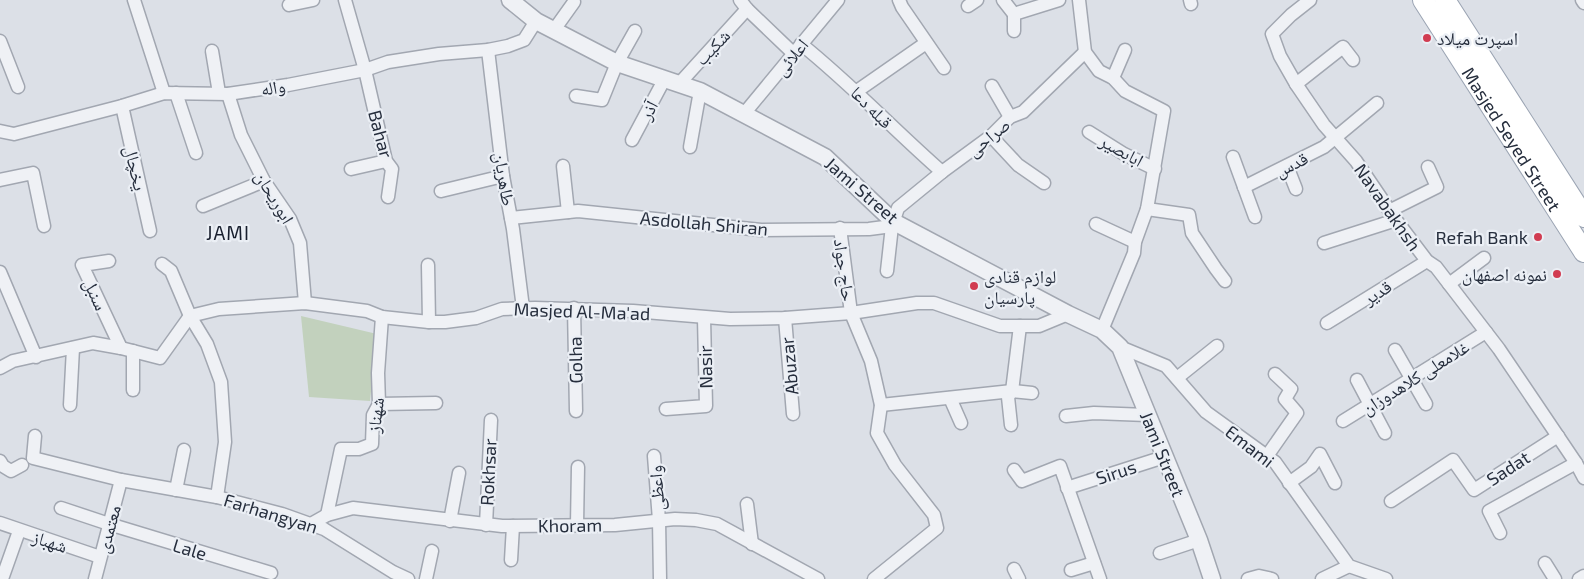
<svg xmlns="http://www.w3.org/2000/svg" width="1584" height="579" viewBox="0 0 1584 579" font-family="'Exo 2','Noto Naskh Arabic',sans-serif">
	<rect width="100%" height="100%" fill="#dce0e7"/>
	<!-- green -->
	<path fill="#c2d1bd" d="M301,316L377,334L370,401L309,397Z"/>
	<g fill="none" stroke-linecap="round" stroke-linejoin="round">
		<!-- minor casing -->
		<g stroke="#a2a7b1" stroke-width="15">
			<g id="minor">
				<path d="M134,0L164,93"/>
				<path d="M345,0L365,70L386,161L392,169L388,197"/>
				<path d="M740,0L747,9L794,54"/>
				<path d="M899,0L902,7L944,68"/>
				<path d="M1003,0L1014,14"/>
				<path d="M1079,0L1085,52L1099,71L1113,78L1125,91L1164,111L1147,209L1135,242L1134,253L1102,330"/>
				<path d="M1190,0L1191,4"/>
				<path d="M1310,0L1291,15L1272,34L1280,56L1296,84L1324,125L1356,161L1396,220L1427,261L1436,267L1499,349L1576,463L1584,478"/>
				<path d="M1582,0L1584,3"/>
				<path d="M289,5L313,0"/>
				<path d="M968,6L977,0"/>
				<path d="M554,30L574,2"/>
				<path d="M1014,31V14L1059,0"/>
				<path d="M0,41L18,87"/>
				<path d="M801,44C851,84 894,130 942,172"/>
				<path d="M488,50L503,176L513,229L523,308"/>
				<path d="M212,51L219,93"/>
				<path d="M1113,78L1125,50"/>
				<path d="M1296,84L1343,47L1353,60"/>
				<path d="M678,85L747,9"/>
				<path d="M992,86L1010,117"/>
				<path d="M857,91L926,43"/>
				<path d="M176,93L196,153"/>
				<path d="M228,94L241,135L264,181L290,219L300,243L305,303"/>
				<path d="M576,96L602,100L617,63L635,31"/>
				<path d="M122,106L150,231"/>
				<path d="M743,115L838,0"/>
				<path d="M0,131L14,134L122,106L164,93L228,94L288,85L365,70L388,62L439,54L488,50L508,46L524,40L536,21"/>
				<path d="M1089,132L1124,154L1155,169"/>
				<path d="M991,136L1018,165L1044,183"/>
				<path d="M632,140L664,80"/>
				<path d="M690,147L700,91"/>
				<path d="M1233,157L1255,217"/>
				<path d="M563,166L568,212"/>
				<path d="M1287,166L1296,189"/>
				<path d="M351,169L386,161"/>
				<path d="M0,180L33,173L44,226"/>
				<path d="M1244,187L1324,147L1377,103"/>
				<path d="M441,191L503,176"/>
				<path d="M203,206L264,181"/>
				<path d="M1147,209L1189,215L1192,233L1216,269L1225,281"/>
				<path d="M1389,211L1437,187L1428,167"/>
				<path d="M511,218L578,211L761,230L869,229L892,226L898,208L942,172L991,136L1010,117L1023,112L1085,52"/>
				<path d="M1096,224L1135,242"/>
				<path d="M840,228L851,313L871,361L881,405L877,433L895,465L934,515L937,528L874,579"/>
				<path d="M1324,243L1396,220"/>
				<path d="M109,261L82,265L121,348"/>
				<path d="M162,264L171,271L190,316L207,344L221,382L225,442L217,497"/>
				<path d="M428,265L429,322"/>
				<path d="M887,271L892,226"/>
				<path d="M0,272L36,357"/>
				<path d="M1449,284L1484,258"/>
				<path d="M574,308L576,411"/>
				<path d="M785,318L793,414"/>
				<path d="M1327,323L1427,261"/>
				<path d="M1120,347L1166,366L1206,412L1275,462L1349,566L1386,579"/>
				<path d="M1395,350L1426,404"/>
				<path d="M133,351V390"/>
				<path d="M0,368L13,361L93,343L121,348L160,358L190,316L219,309L305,303L367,311L382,317L429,322H445L476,318L502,309L535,308L633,311L730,319L785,318L851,313L917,303H934L1000,326H1039L1068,314"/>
				<path d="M1177,378L1217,346"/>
				<path d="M1357,380L1385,433"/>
				<path d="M950,398L961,423"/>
				<path d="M379,404L436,403"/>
				<path d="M70,405L73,348"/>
				<path d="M881,405L1012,391L1032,393"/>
				<path d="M666,409L706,406L704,318"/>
				<path d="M1066,416L1094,413L1147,415"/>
				<path d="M1343,421L1486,332"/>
				<path d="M1011,425L1008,397L1012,391L1020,326"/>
				<path d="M35,436L33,458L121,480L217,497L282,514L324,529L393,572L408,579"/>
				<path d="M654,456L659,520L660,579"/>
				<path d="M1267,456L1297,413L1285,399L1291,389L1275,374"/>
				<path d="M0,461L3,466L11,471L22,465"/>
				<path d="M1014,470L1022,481L1060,466L1100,579"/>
				<path d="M1289,483L1311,467L1320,454L1335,483"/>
				<path d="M1067,488L1164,457"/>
				<path d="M176,490L184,450"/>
				<path d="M1391,501L1453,460L1474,490L1558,436"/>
				<path d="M747,504L752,544"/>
				<path d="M61,508L109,524L271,573"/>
				<path d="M327,515L341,449H359L372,444L373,415L379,404L378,373L382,317"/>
				<path d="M450,521L459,473"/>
				<path d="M0,523L100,557"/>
				<path d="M311,524L327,515L353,508L502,526L615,525L675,519L696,520L717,524L818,579"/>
				<path d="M486,525L491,420"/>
				<path d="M577,525L578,467"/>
				<path d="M1500,533L1489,511L1576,463"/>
				<path d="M1160,553L1199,540"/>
				<path d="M511,560L513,526"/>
				<path d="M1545,563L1555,579"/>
				<path d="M1014,569L1019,579"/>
				<path d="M1071,570L1094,563"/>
				<path d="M2,579L19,531"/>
				<path d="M95,579L121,480"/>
				<path d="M426,579L432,551"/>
				<path d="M1248,579L1259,576L1272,579"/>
				<path d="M1322,579L1349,566"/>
				<path d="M1579,579L1584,576"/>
			</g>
		</g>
		<!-- tertiary casing -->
		<g stroke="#a2a7b1" stroke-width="19">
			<path id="tertiary" d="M510,0L536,21L617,63L700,91L825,157L894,222L1068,314L1102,330L1120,347L1199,540L1212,579"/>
		</g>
		<!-- primary casing -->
		<g stroke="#9ba4b3" stroke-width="22">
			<g id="primary">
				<path id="s1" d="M1423,0L1584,252"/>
				<path d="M1445,0L1584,217"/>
			</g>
		</g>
		<!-- minor -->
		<use href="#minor" stroke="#eff1f5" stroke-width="12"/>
		<!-- tertiary -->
		<use href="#tertiary" stroke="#eff1f5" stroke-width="16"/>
		<!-- primary -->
		<use href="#primary" stroke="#fff" stroke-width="20"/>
	</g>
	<!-- markers -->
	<g fill="#d13c51" stroke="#ebeff5" stroke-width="2">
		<circle cx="1427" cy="38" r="5"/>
		<circle cx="1538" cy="237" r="5"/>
		<circle cx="1557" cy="274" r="5"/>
		<circle cx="974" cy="286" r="5"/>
	</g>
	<g text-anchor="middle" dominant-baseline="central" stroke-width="4.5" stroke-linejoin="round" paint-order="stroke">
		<!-- poi labels -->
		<g font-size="18" fill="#262e3d" stroke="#ebeff5" text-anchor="start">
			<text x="1437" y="38">اسپرت میلاد</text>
			<text x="1528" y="237" text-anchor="end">Refah Bank</text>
			<text x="1547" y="274" text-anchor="end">نمونه اصفهان</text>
			<text x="984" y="276">لوازم قنادی<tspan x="984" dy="21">پارسیان</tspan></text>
		</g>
		<!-- street labels -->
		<g font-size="18" fill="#262e3d" stroke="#ebeff5">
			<text transform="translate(712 47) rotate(-47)">شکیب</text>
			<text transform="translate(791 57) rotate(-51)">اعلائی</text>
			<text transform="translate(273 87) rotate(-9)">واله</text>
			<text transform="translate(872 107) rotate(45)">قبله دعا</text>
			<text transform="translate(648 110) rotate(-62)">آذر</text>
			<text transform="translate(381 134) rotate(75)">Bahar</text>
			<text transform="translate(988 137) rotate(-39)">صراحی</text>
			<text stroke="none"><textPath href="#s1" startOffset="165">Masjed Seyed Street</textPath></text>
			<text transform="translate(1122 150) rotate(29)">ابابصیر</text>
			<text transform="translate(1291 164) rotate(-26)">قدس</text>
			<text transform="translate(136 168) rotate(77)">یخچال</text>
			<text transform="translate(505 179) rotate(81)">طاهریان</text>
			<text transform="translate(862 190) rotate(41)">Jami Street</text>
			<text transform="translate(275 197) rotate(59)">ابوریحان</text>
			<text transform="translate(1388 207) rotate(55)">Navabakhsh</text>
			<text transform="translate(704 223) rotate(5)">Asdollah Shiran</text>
			<text transform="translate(845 270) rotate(82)">حاج جواد</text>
			<text transform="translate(1377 292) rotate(-32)">قدیر</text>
			<text transform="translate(96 294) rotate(65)">سنبل</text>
			<text transform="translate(582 311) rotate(2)">Masjed Al-Ma'ad</text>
			<text transform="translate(575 360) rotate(-91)">Golha</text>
			<text transform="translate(789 366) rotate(-95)">Abuzar</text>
			<text transform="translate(705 367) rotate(-91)">Nasir</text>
			<text transform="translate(1415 377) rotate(-32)">غلامعلی کلاهدوزان</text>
			<text transform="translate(375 415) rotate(-83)">شهناز</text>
			<text transform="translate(1250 446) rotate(38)">Emami</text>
			<text transform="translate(1163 454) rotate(68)">Jami Street</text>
			<text transform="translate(1508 468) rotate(-33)">Sadat</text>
			<text transform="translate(488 472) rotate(-87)">Rokhsar</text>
			<text transform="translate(1116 472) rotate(-18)">Sirus</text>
			<text transform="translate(656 488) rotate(-94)">واعظی</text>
			<text transform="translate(271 513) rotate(17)">Farhangyan</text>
			<text transform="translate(570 525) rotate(-1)">Khoram</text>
			<text transform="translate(108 529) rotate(-75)">معتمدی</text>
			<text transform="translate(50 541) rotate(18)">شهباز</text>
			<text transform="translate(190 549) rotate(17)">Lale</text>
		</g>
		<!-- neighbourhood labels -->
		<g font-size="19" letter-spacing="1" fill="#181f2e" stroke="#ebeff5">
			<text x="228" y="232">JAMI</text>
		</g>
	</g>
</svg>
